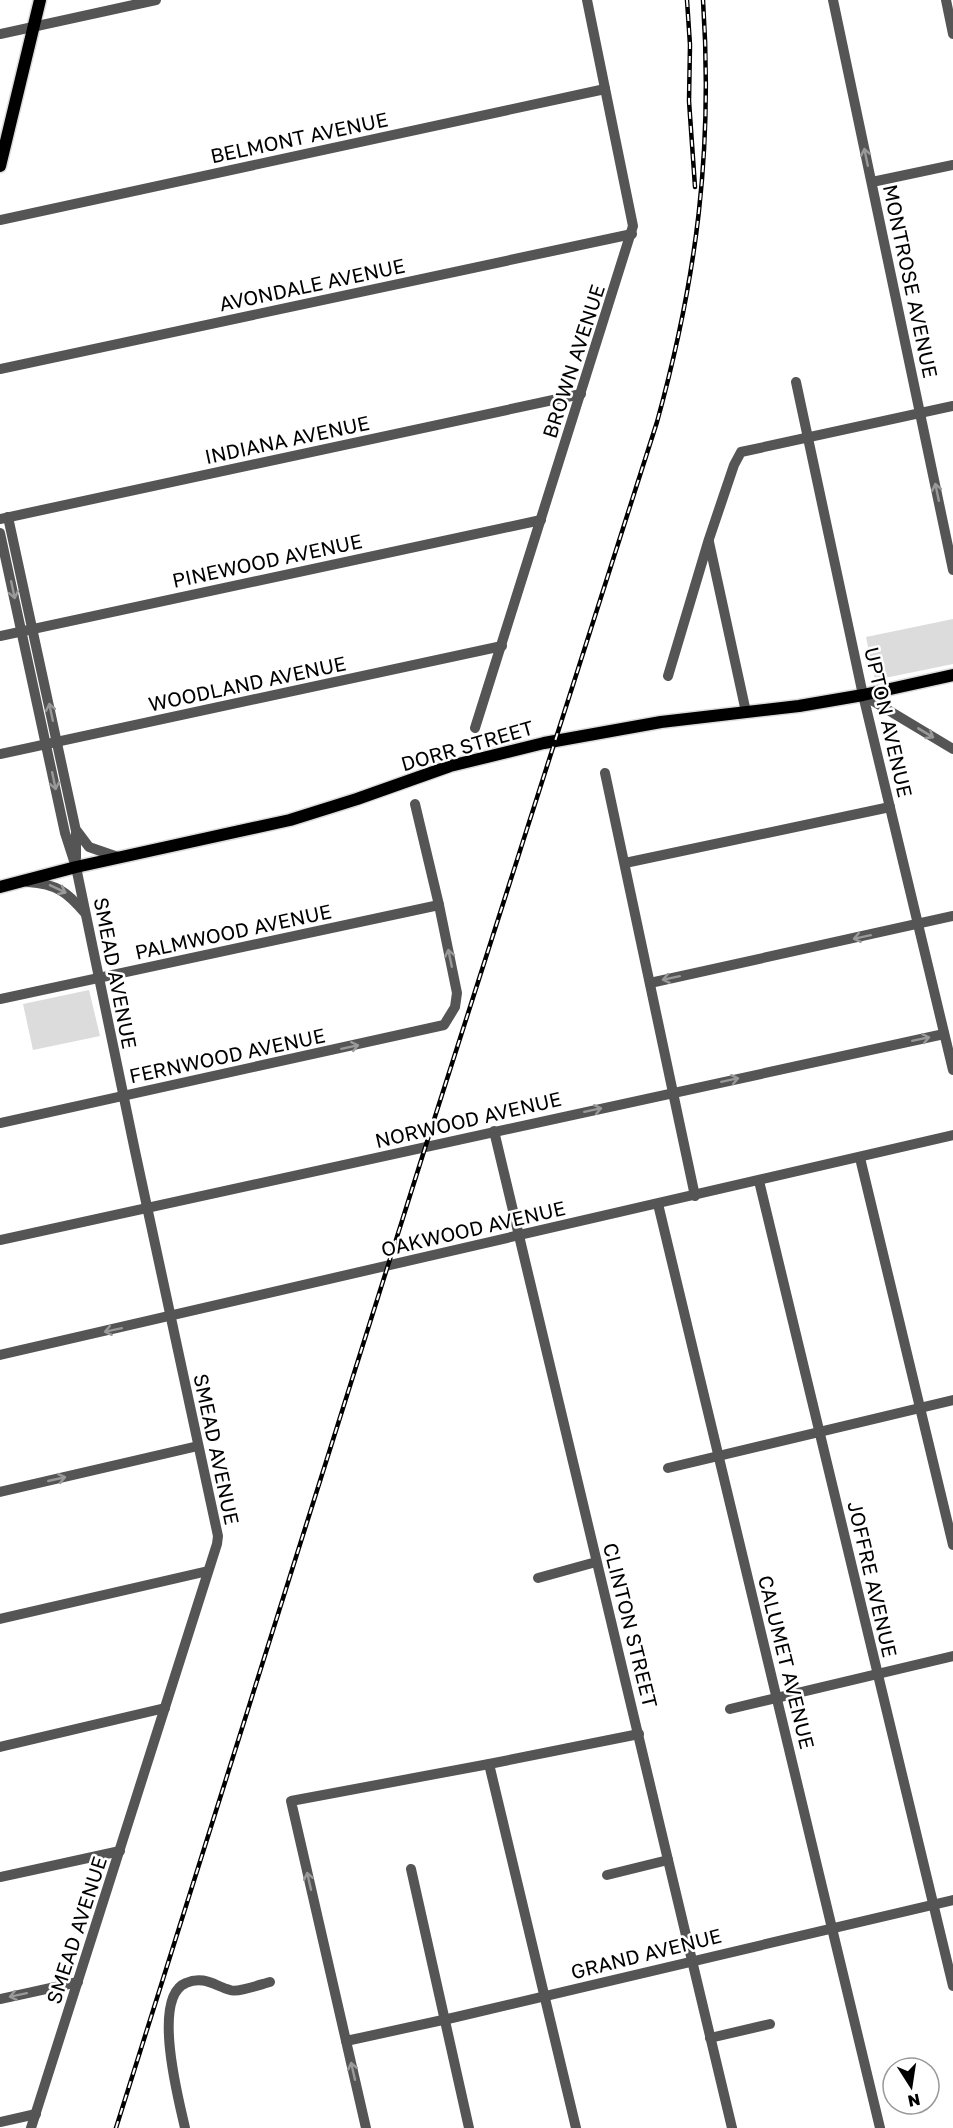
<svg xmlns="http://www.w3.org/2000/svg" width="953" height="2128" viewBox="0 0 953 2128" font-family="'Golos Text',sans-serif">
	<rect width="100%" height="100%" fill="#fff"/>
	<!-- green -->
	<g fill="#dcdcdc">
		<path d="M953,619V664L875,680L866,637Z"/>
		<path d="M89,990L100,1036L33,1050L23,1004Z"/>
	</g>
	<g fill="none" stroke-linecap="round" stroke-linejoin="round">
		<!-- major casing -->
		<g stroke="#dbdbdb" stroke-width="15">
			<g id="major">
				<path d="M0,166L40,0"/>
				<path d="M0,887L76,867L290,820L357,799L450,766L544,743L661,722L799,706L863,695L953,675"/>
			</g>
		</g>
		<!-- minor -->
		<g stroke="#555" stroke-width="10">
			<path d="M833,0L953,570"/>
			<path d="M946,0L953,34"/>
			<path d="M0,34L156,0"/>
			<path d="M872,182L953,165"/>
			<path d="M0,220L605,89"/>
			<path d="M0,369L632,234"/>
			<path d="M796,382L863,695L953,1070"/>
			<path d="M8,517L76,831V858"/>
			<path d="M0,519L581,394"/>
			<path d="M0,533L65,833L76,867L135,1151L218,1536L217,1544L31,2128"/>
			<path d="M709,542L746,712"/>
			<path d="M0,636L541,520"/>
			<path d="M668,676L709,539L734,465L741,452L953,406"/>
			<path d="M863,695L953,749"/>
			<path d="M475,728L633,226L587,0"/>
			<path d="M0,754L502,646"/>
			<path d="M605,773L695,1196"/>
			<path d="M77,831L89,847L118,857"/>
			<path d="M625,863L890,807"/>
			<path d="M28,882C57,884 67,892 85,913"/>
			<path d="M650,983L953,916"/>
			<path d="M0,999L439,905"/>
			<path d="M0,1123L444,1025L455,1007L457,993L439,905L415,804"/>
			<path d="M494,1131L732,2128"/>
			<path d="M860,1158L953,1545"/>
			<path d="M759,1181L953,1986"/>
			<path d="M658,1204L880,2128"/>
			<path d="M0,1240L944,1034"/>
			<path d="M0,1355L953,1135"/>
			<path d="M668,1468L953,1400"/>
			<path d="M0,1492L198,1446"/>
			<path d="M538,1578L596,1562"/>
			<path d="M0,1619L208,1571"/>
			<path d="M730,1709L953,1656"/>
			<path d="M0,1747L165,1708"/>
			<path d="M489,1764L576,2128"/>
			<path d="M411,1869L469,2128"/>
			<path d="M607,1875L668,1860"/>
			<path d="M0,1877L120,1851"/>
			<path d="M0,1999L78,1982"/>
			<path d="M710,2038L770,2024"/>
			<path d="M346,2041L452,2018L953,1900"/>
			<path d="M0,2122L36,2114"/>
			<path d="M185,2128C179,2101 151,1997 186,1983C204,1975 215,1986 230,1990C237,1993 262,1984 270,1982"/>
			<path d="M366,2128L291,1801L489,1764L639,1734"/>
		</g>
		<!-- major -->
		<use href="#major" stroke="#000" stroke-width="12"/>
		<!-- rail casing -->
		<g stroke="#000" stroke-width="4.5">
			<g id="rail">
				<path d="M687,0L690,45L689,101L695,187"/>
				<path d="M116,2128L425,1148L657,422C697,277 713,150 703,0"/>
			</g>
		</g>
		<!-- rail -->
		<use href="#rail" stroke="#fff" stroke-width="2" stroke-dasharray="7" stroke-linecap="butt"/>
	</g>
	<!-- one-way arrows -->
	<defs><path id="oneway-shaft" d="M-6 0H5M1.5-3L5.5 0L1.5 3" fill="none" stroke-width="1.6" stroke-linecap="round" stroke-linejoin="round" transform="scale(1.5)"/></defs>
	<g stroke="#999">
		<use href="#oneway-shaft" transform="translate(866 157) rotate(-102)"/>
		<use href="#oneway-shaft" transform="translate(937 492) rotate(-102)"/>
		<use href="#oneway-shaft" transform="translate(13 590) rotate(78)"/>
		<use href="#oneway-shaft" transform="translate(51 712) rotate(-102)"/>
		<use href="#oneway-shaft" transform="translate(926 733) rotate(31)"/>
		<use href="#oneway-shaft" transform="translate(54 781) rotate(78)"/>
		<use href="#oneway-shaft" transform="translate(58 889) rotate(25)"/>
		<use href="#oneway-shaft" transform="translate(862 937) rotate(168)"/>
		<use href="#oneway-shaft" transform="translate(450 958) rotate(-102)"/>
		<use href="#oneway-shaft" transform="translate(671 978) rotate(168)"/>
		<use href="#oneway-shaft" transform="translate(921 1039) rotate(-12)"/>
		<use href="#oneway-shaft" transform="translate(350 1047) rotate(-12)"/>
		<use href="#oneway-shaft" transform="translate(730 1080) rotate(-12)"/>
		<use href="#oneway-shaft" transform="translate(593 1110) rotate(-12)"/>
		<use href="#oneway-shaft" transform="translate(113 1330) rotate(168)"/>
		<use href="#oneway-shaft" transform="translate(57 1479) rotate(-13)"/>
		<use href="#oneway-shaft" transform="translate(309 1881) rotate(-103)"/>
		<use href="#oneway-shaft" transform="translate(18 1995) rotate(168)"/>
		<use href="#oneway-shaft" transform="translate(353 2071) rotate(-103)"/>
	</g>
	<g text-anchor="middle" dominant-baseline="central" stroke-width="5" stroke-linejoin="round" paint-order="stroke">
		<!-- street labels -->
		<g font-size="20" fill="#000" stroke="#fff">
			<text transform="translate(299 137) rotate(-12)">BELMONT AVENUE</text>
			<text transform="translate(911 281) rotate(78)">MONTROSE AVENUE</text>
			<text transform="translate(312 284) rotate(-12)">AVONDALE AVENUE</text>
			<text transform="translate(573 361) rotate(-72)">BROWN AVENUE</text>
			<text transform="translate(287 439) rotate(-12)">INDIANA AVENUE</text>
			<text transform="translate(267 560) rotate(-12)">PINEWOOD AVENUE</text>
			<text transform="translate(247 683) rotate(-12)">WOODLAND AVENUE</text>
			<text transform="translate(889 722) rotate(77)">UPTON AVENUE</text>
			<text transform="translate(467 745) rotate(-16)">DORR STREET</text>
			<text transform="translate(233 931) rotate(-12)">PALMWOOD AVENUE</text>
			<text transform="translate(116 973) rotate(79)">SMEAD AVENUE</text>
			<text transform="translate(227 1055) rotate(-12)">FERNWOOD AVENUE</text>
			<text transform="translate(468 1119) rotate(-13)">NORWOOD AVENUE</text>
			<text transform="translate(473 1228) rotate(-13)">OAKWOOD AVENUE</text>
			<text transform="translate(217 1449) rotate(78)">SMEAD AVENUE</text>
			<text transform="translate(873 1579) rotate(77)">JOFFRE AVENUE</text>
			<text transform="translate(631 1625) rotate(76)">CLINTON STREET</text>
			<text transform="translate(787 1662) rotate(76)">CALUMET AVENUE</text>
			<text transform="translate(76 1930) rotate(-72)">SMEAD AVENUE</text>
			<text transform="translate(646 1953) rotate(-14)">GRAND AVENUE</text>
		</g>
	</g>
	<!-- north arrow -->
	<g transform="translate(911 2086) rotate(168)"><circle r="28" fill="#ffffff" stroke="#999999" stroke-width="1.5"/>
	<path d="M0-4.5L10 22L0 15L-10 22Z" fill="#000000"/>
	<text y="-9" font-size="16" font-weight="bold" text-anchor="middle" fill="#000000">N</text>
	</g>
</svg>
